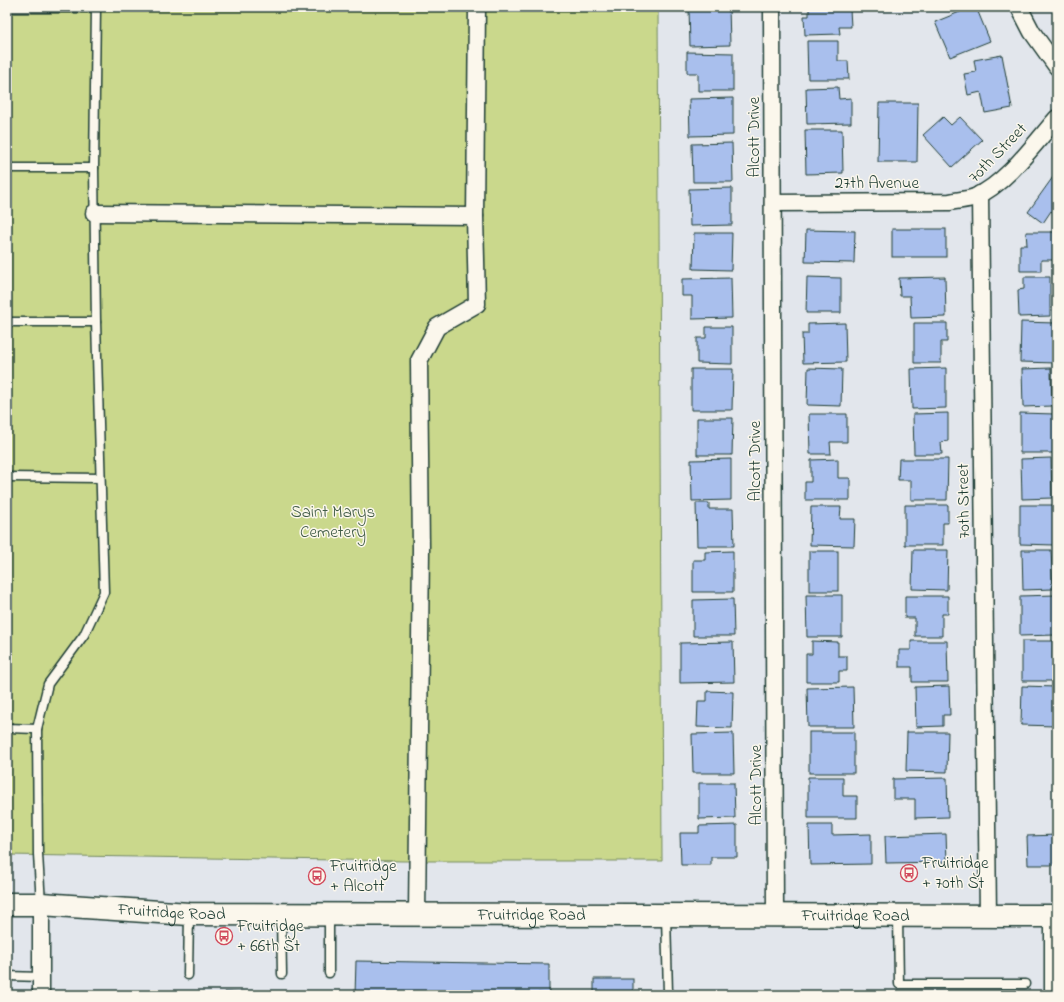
<svg xmlns="http://www.w3.org/2000/svg" width="1064" height="1002" viewBox="0 0 1064 1002" font-family="'Indie Flower',sans-serif">
	<rect width="100%" height="100%" fill="#e2e6ec"/>
	<filter id="ink" filterUnits="userSpaceOnUse"><feTurbulence type="fractalNoise" baseFrequency=".025" numOctaves="2"/><feDisplacementMap in="SourceGraphic" scale="8" xChannelSelector="R" yChannelSelector="G"/><feConvolveMatrix kernelMatrix="1 2 1 2 8 2 1 2 1" color-interpolation-filters="sRGB"/></filter>
	<g filter="url(#ink)">
		<!-- green -->
		<path fill="#cad88c" stroke="#748a60" d="M7,7H658L662,861H404L7,855Z"/>
		<!-- building -->
		<g fill="#a9bfed" stroke="#1f3d34">
			<path d="M729,7L730,45L690,46L689,8Z"/>
			<path d="M809,7H838V9H850L851,27H839L840,34L805,35L804,16H809Z"/>
			<path d="M972,7H976L990,41L950,57L935,22Z"/>
			<path d="M807,41H838V61H848L849,79H808Z"/>
			<path d="M687,52L733,53V91H698V73H687Z"/>
			<path d="M1002,55L1012,108L985,113L981,92L968,95L964,74L976,72L974,60Z"/>
			<path d="M838,87L839,99L851,98V123L807,124L806,88Z"/>
			<path d="M733,98V135L690,136L689,99Z"/>
			<path d="M879,103H918L917,162H878Z"/>
			<path d="M943,117L951,125L960,117L982,140L952,167L923,135Z"/>
			<path d="M805,130H842L843,173L806,174Z"/>
			<path d="M732,143L733,182H693L692,144Z"/>
			<path d="M1053,177L1057,180V216L1051,211L1043,223L1028,212Z"/>
			<path d="M732,188V225L690,226L689,189Z"/>
			<rect x="892" y="229" width="54" height="28"/>
			<path d="M806,230L855,231L854,263L805,262Z"/>
			<path d="M1026,232H1057V260H1041V271H1020V245H1027Z"/>
			<path d="M694,233H732L731,270L693,269Z"/>
			<path d="M807,277L841,278V313H806Z"/>
			<path d="M945,277L946,317L911,318L910,296H900L899,278Z"/>
			<path d="M1024,277H1050V316L1019,317L1018,290L1024,289Z"/>
			<path d="M731,278L732,318L692,319V296H682V279Z"/>
			<path d="M1021,322L1055,323V329H1057V363L1020,362Z"/>
			<path d="M845,323L846,362L803,363L802,334H808V324Z"/>
			<path d="M914,323H947V342H941V363H914Z"/>
			<path d="M706,327H732V364L697,363V338H706Z"/>
			<path d="M808,368L842,369L841,406L807,405Z"/>
			<path d="M946,368V408L912,409L911,369Z"/>
			<path d="M1051,368L1052,406L1023,407L1022,369Z"/>
			<path d="M691,369H733L732,410H691Z"/>
			<path d="M948,413V441L941,442L942,454H914L913,414Z"/>
			<path d="M1020,413L1055,414V430H1057V453H1020Z"/>
			<path d="M809,414H847V442H830L831,454H810Z"/>
			<path d="M697,418H733L732,455H697Z"/>
			<path d="M1051,458L1052,498L1022,499L1021,459Z"/>
			<path d="M731,459V500L692,501L691,460Z"/>
			<path d="M838,459V478H850V500H805V482H811V460Z"/>
			<path d="M899,459H948L947,500H911V480H898Z"/>
			<path d="M696,503H709V509H733L734,546H697Z"/>
			<path d="M905,505H948V523H943V545H905Z"/>
			<path d="M1020,505H1055L1054,545L1020,544Z"/>
			<path d="M811,507H841L840,519H855L854,546L810,545Z"/>
			<path d="M913,550H948L947,590L912,589Z"/>
			<path d="M1022,550H1051L1053,589L1023,590Z"/>
			<path d="M733,551V592H693V560H705V552Z"/>
			<rect x="809" y="551" width="29" height="40"/>
			<path d="M806,595H842V637H807Z"/>
			<path d="M1055,595V635L1020,636V596Z"/>
			<path d="M905,596H948V614H942V636H915V618H905Z"/>
			<path d="M733,599L734,636H693V600Z"/>
			<path d="M812,641L838,642V656H847V671H839V682H806V654H812Z"/>
			<path d="M911,641H947L948,682H912V667H899V650H911Z"/>
			<path d="M1022,641H1053L1052,681H1022Z"/>
			<path d="M733,642L734,682L680,683V643Z"/>
			<path d="M949,686L950,715H943V726L916,727L915,687Z"/>
			<path d="M1022,686L1056,687L1055,726L1021,725Z"/>
			<path d="M853,687L854,727H808L807,688Z"/>
			<path d="M707,691L733,692L732,728L697,727L698,701H707Z"/>
			<rect x="809" y="732" width="45" height="41"/>
			<path d="M907,732H948L947,772L906,771Z"/>
			<path d="M733,733L734,773H693L692,734Z"/>
			<path d="M808,777H843V796H857V818H808Z"/>
			<path d="M947,778L948,817L915,818V799H893V779Z"/>
			<path d="M699,783H734L735,818L699,819Z"/>
			<path d="M737,825V857H711V865H681L680,833H699V826Z"/>
			<path d="M809,825H832V835L871,834V864L810,865Z"/>
			<path d="M946,834L947,862L886,863L885,836Z"/>
			<path d="M1057,835V865H1028L1027,836Z"/>
			<path d="M356,961L549,964V994L538,993V995H355Z"/>
			<rect x="594" y="979" width="39" height="16"/>
			<path d="M225,992L298,993V995H225Z"/>
		</g>
		<g fill="none" stroke-linecap="round" stroke-linejoin="round">
			<!-- service casing -->
			<g stroke="#1f3d34" stroke-width="11">
				<g id="service">
					<path d="M7,8H96"/>
					<path d="M7,168H94"/>
					<path d="M7,322H96"/>
					<path d="M7,477L100,478"/>
					<path d="M7,728L37,729"/>
					<path d="M41,904L38,854L37,729L48,684L84,635L104,592L96,322L94,168L96,7"/>
					<path d="M281,915L282,974"/>
					<path d="M666,916L668,993"/>
					<path d="M898,917L899,984H1025"/>
					<path d="M329,973V915"/>
					<path d="M188,975L189,915"/>
					<path d="M7,976L41,977"/>
				</g>
			</g>
			<!-- minor casing -->
			<g stroke="#1f3d34" stroke-width="19">
				<g id="minor">
					<path d="M772,7L775,916"/>
					<path d="M1019,7L1032,32L1057,67"/>
					<path d="M980,194L988,916"/>
					<path d="M773,203L950,202C958,200 967,200 975,197C1006,184 1035,143 1057,118"/>
					<path d="M94,213L475,216"/>
					<path d="M41,904V995"/>
					<path d="M417,915L421,549L419,361L437,327L477,304L475,216L477,7"/>
					<path d="M1053,916V995"/>
				</g>
			</g>
			<!-- secondary casing -->
			<g stroke="#1f3d34" stroke-width="25">
				<g id="secondary">
					<path id="s1" d="M7,904H41L189,914L1057,916"/>
				</g>
			</g>
			<!-- service -->
			<use href="#service" stroke="#fbf7ec" stroke-width="8"/>
			<!-- minor -->
			<use href="#minor" stroke="#fbf7ec" stroke-width="16"/>
			<!-- secondary -->
			<use href="#secondary" stroke="#fbf7ec" stroke-width="22"/>
		</g>
	</g>
	<!-- icons -->
	<defs>
		<g id="bus-ring" transform="scale(0.9)"><circle r="9.5" fill="#fbf7ec" stroke="#d1495b" stroke-width="1.5"/><path d="M-5-6H5V4H4V6H2V4H-2V6H-4V4H-5ZM-3.5-4V0h7V-4ZM-3.5 1.2v1.5H-2V1.2ZM2 1.2v1.5H3.5V1.2Z" fill="#d1495b"/></g>
	</defs>
	<g fill-rule="evenodd">
		<use href="#bus-ring" x="909" y="873"/>
		<use href="#bus-ring" x="317" y="876"/>
		<use href="#bus-ring" x="224" y="936"/>
	</g>
	<g text-anchor="middle" dominant-baseline="central" stroke-width="3" stroke-linejoin="round" paint-order="stroke">
		<!-- street labels -->
		<g font-size="17" fill="#1f3d34" stroke="#fbf7ec">
			<text transform="translate(754 137) rotate(-90)">Alcott Drive</text>
			<text transform="translate(998 153) rotate(-46)">70th Street</text>
			<text x="877" y="183">27th Avenue</text>
			<text transform="translate(755 461) rotate(-90)">Alcott Drive</text>
			<text transform="translate(964 501) rotate(-91)">70th Street</text>
			<text transform="translate(756 785) rotate(-90)">Alcott Drive</text>
			<text stroke="none"><textPath href="#s1" startOffset="165">Fruitridge Road</textPath></text>
			<text stroke="none"><textPath href="#s1" startOffset="525">Fruitridge Road</textPath></text>
			<text stroke="none"><textPath href="#s1" startOffset="849">Fruitridge Road</textPath></text>
		</g>
		<!-- park labels -->
		<g font-size="17" fill="#415c46" stroke="#fbf7ec">
			<text x="333" y="512">Saint Marys<tspan x="333" dy="20">Cemetery</tspan></text>
		</g>
		<!-- poi labels -->
		<g font-size="17" fill="#1f3d34" stroke="#fbf7ec" text-anchor="start">
			<text x="922" y="863">Fruitridge<tspan x="922" dy="20">+ 70th St</tspan></text>
			<text x="330" y="866">Fruitridge<tspan x="330" dy="20">+ Alcott</tspan></text>
			<text x="237" y="926">Fruitridge<tspan x="237" dy="20">+ 66th St</tspan></text>
		</g>
	</g>
	<!-- margin -->
	<rect width="1064" height="1002" fill="none" stroke="#fbf7ec" stroke-width="24"/>
	<rect x="12" y="12" width="1040" height="978" fill="none" stroke="#1f3d34" stroke-width="1.5" filter="url(#ink)"/>
</svg>
